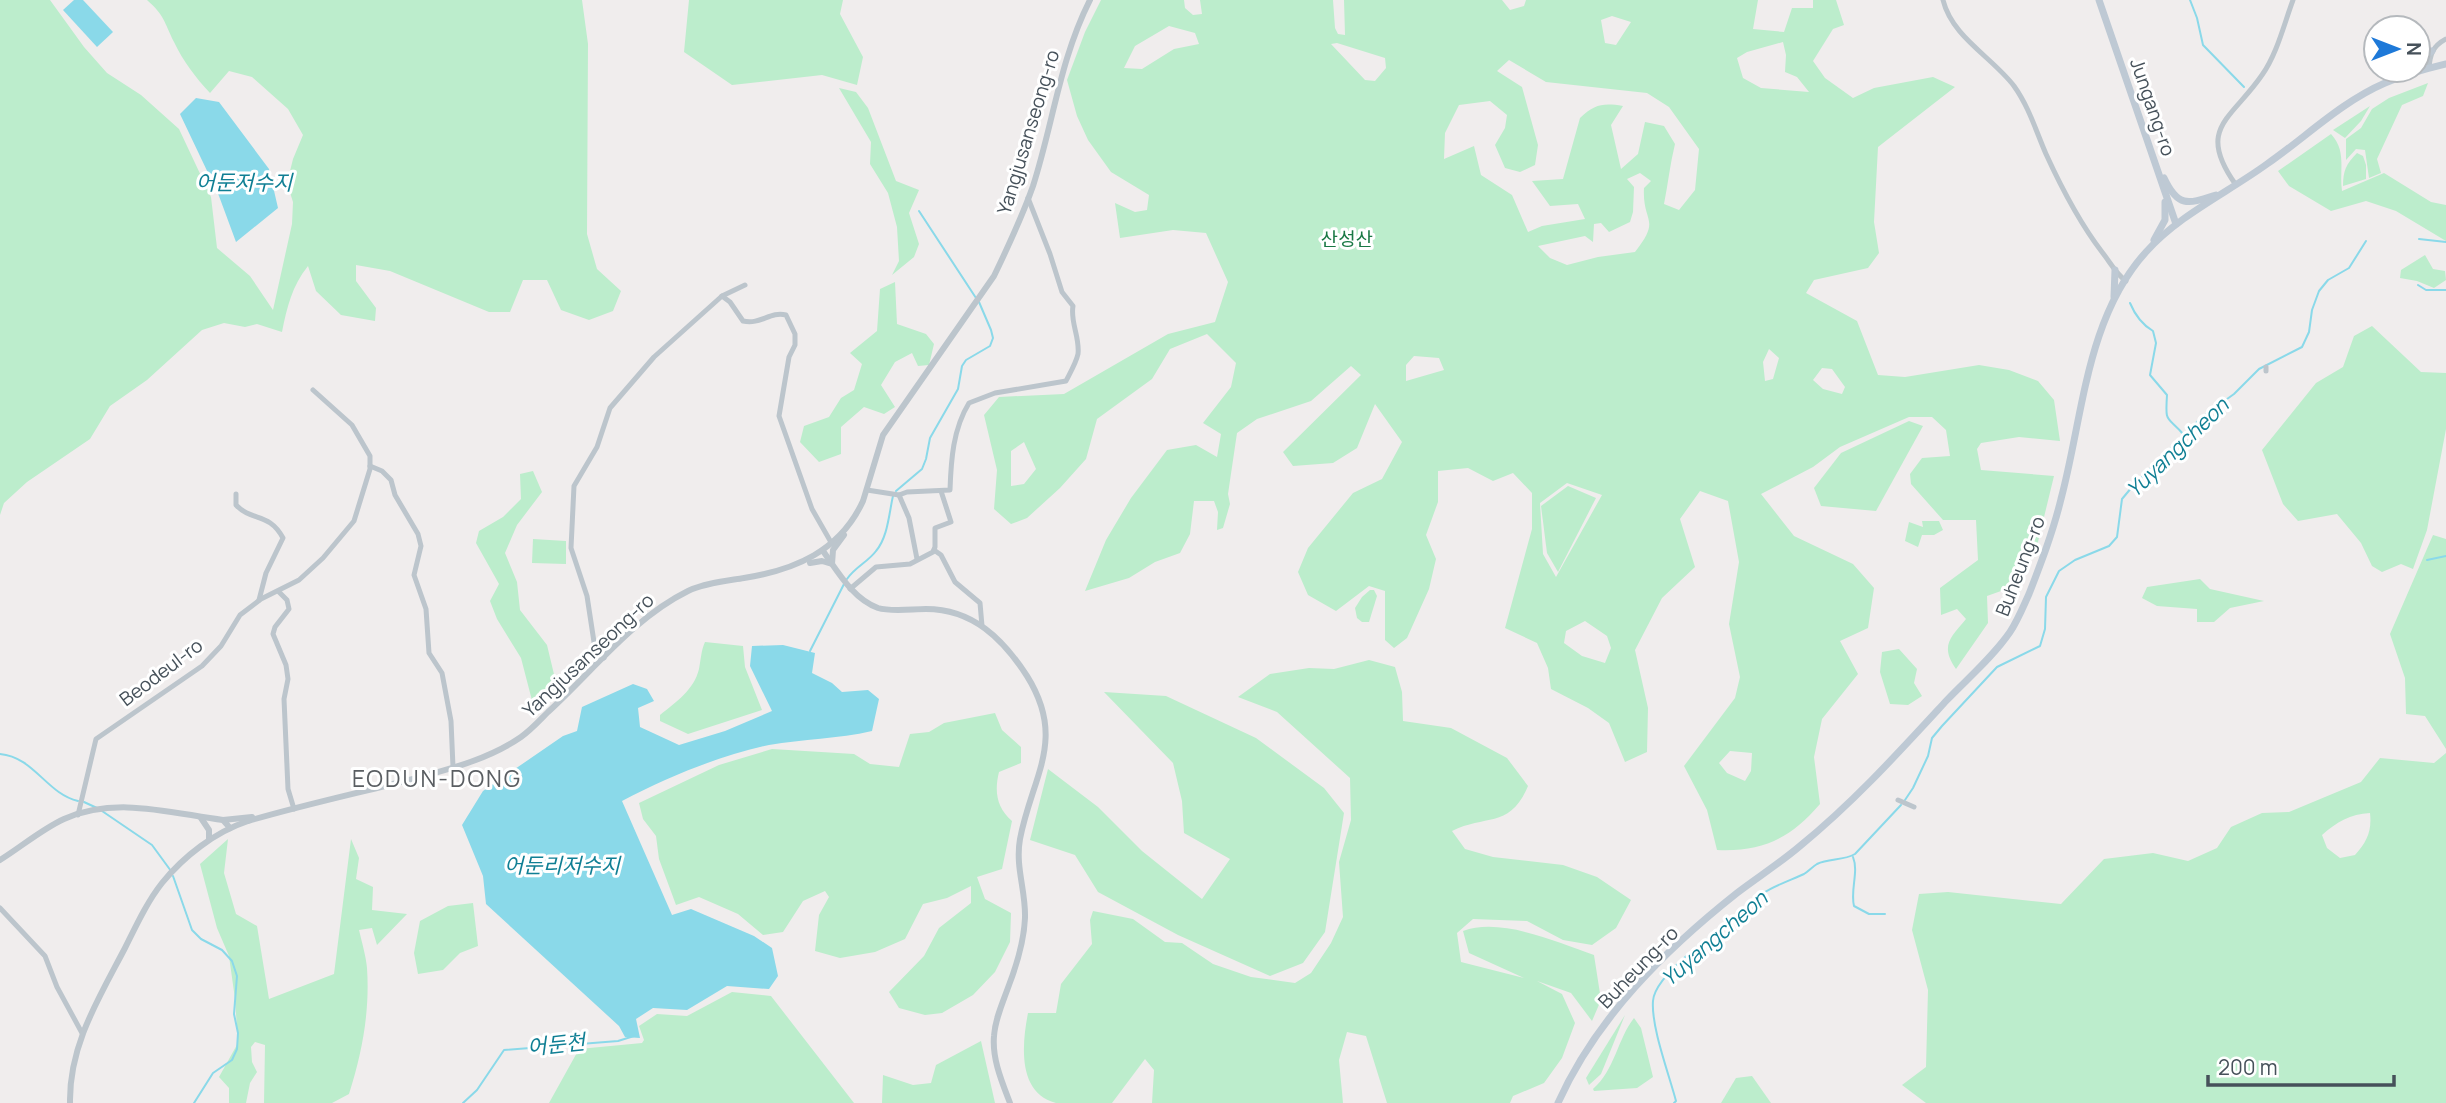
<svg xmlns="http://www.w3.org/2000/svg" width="2446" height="1103" viewBox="0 0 2446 1103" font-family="Manrope,'Noto Sans KR',sans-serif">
	<rect width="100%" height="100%" fill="#f0eded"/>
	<!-- green -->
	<g fill="#bcedcc" fill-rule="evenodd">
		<path d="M0,0H50L84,47L107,73L141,95L179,129L211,197L217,248L250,276L273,310L292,224L293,202L287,183L293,159L303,135L288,109L252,77L229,71L210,93C196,78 183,61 174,42C164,22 165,16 147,0H582L588,44L587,234L597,269L621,291L613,311L589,320L561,310L547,280H523L510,312H489L390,271L356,265V281L376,308L375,321L341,315L316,291L308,266C292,286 287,307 282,332L257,324L245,327L224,323L202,330L147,380L110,406L90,439L27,482L4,503L0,515Z"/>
		<path d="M689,0H843L840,14L863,57L857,85L822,75L732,85L684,52Z"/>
		<path d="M1101,0H1184L1185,8L1193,15L1202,14L1200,0H1333L1335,28L1338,34L1345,35L1344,0H1502L1510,10L1524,6L1526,0H1758L1753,29L1784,32L1792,8H1813V0H1836L1844,25L1833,29L1813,61L1825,78L1853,98L1874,88L1933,77L1955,87L1878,147L1874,222L1879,253L1868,268L1814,280L1806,293L1857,321L1878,375L1905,377L1979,365L2009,370L2038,381L2054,400L2060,441L2019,437L1981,443L1977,449L1981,470L2054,476L2037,546L2015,595L2001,591L1987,596L1988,623L1956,669C1940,646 1950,638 1966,619L1957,609L1941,615L1940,588L1978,560L1976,520H1943L1911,484L1910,474L1922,458L1950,456L1946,430L1932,417H1909L1840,447L1813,467L1761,494L1794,536L1853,564L1874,588L1868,628L1840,641L1858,674L1822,719L1814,757L1820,804C1790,839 1762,852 1717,850L1707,810L1684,766L1735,698L1740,677L1729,624L1739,562L1728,501L1700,491L1680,519L1695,567L1662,598L1635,650L1648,708L1647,752L1625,762L1609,723L1588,708L1551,689L1548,668L1537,643L1505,628L1532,529V493L1513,473L1493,481L1468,468L1438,471V502L1426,535L1436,559L1429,589L1407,638L1394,648L1385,640V591L1369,586L1336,611L1308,595L1298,572L1308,548L1353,493L1382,479L1402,442L1375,404L1357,448L1333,463L1293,466L1283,452L1361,375L1351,366L1311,401L1257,419L1237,433L1228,494L1230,504L1223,528L1217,530L1218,512L1214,501H1194L1190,534L1180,553L1155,562L1129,578L1085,591L1106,540L1131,498L1167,450L1196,445L1217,457L1221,434L1203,423L1231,387L1236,363L1207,334L1170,349L1152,379L1097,419L1086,459L1060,488L1027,518L1011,524L994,509L997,470L984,415L999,397L1064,394L1168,334L1215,322L1228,282L1206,233L1173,230L1120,238L1115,203L1135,212L1147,210L1149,195L1111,172L1088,140L1077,116L1067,80L1085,32ZM1612,16L1631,22L1616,45L1605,43L1601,20ZM1169,26L1195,33L1199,44L1174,49L1142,69L1124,68L1135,46ZM1783,42L1786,55L1785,72L1797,77L1809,92L1761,88L1743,78L1737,58L1747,52ZM1337,43L1385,58L1386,68L1375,81L1365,80L1331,44ZM1509,60L1546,82L1647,93L1669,107L1699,149L1695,190L1679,210L1664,204C1668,184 1670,164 1675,144L1664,126L1645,122L1638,154L1621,169L1611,125L1623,106C1603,103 1595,104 1580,118L1563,179L1532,181L1550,206L1578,204L1585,219L1542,226L1528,232L1512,195L1481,175L1474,146L1444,159L1445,133L1459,105L1490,101L1507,115L1505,128L1495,145L1505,168L1520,172L1535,165L1538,145L1522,87L1497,71ZM1640,173L1651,181L1644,188C1642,223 1662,218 1635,252L1598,257L1567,265L1550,258L1538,246L1585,236L1593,242L1594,224L1601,223L1609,232L1630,222L1633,212L1634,187L1627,179ZM1769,349L1779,358L1773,379L1765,381L1763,362ZM1414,356L1439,358L1444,370L1406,381V365ZM1822,368L1832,369L1845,387L1842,394L1823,389L1813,380ZM1024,442L1036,469L1024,484L1011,486V451ZM1567,483L1602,495L1556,577L1543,554L1540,503ZM1585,621L1607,636L1611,648L1605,663L1582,656L1564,643L1566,631ZM1730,751L1752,753L1751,771L1745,781L1727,773L1719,763Z"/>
		<path d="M2428,83L2423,96L2402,105L2377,159L2381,173L2369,178L2365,150L2356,149L2346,160V139L2361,128L2372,109L2389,98Z"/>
		<path d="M839,88L856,92L868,108L896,181L919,190L909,213L919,244L914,257L892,275L899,261L897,227L888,193L870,164L871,142Z"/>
		<path d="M2370,106L2361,121L2345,138L2333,130Z"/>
		<path d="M2331,134C2347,151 2339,170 2342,191L2384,173L2431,202L2446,205V241L2396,211L2366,201L2331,211L2289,186L2278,171Z"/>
		<path d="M2357,153L2363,156L2366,165V179L2343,186C2343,171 2346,164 2357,153Z"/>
		<path d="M2425,255L2433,269L2445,271L2446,280L2434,288L2417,281L2400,278L2401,270Z"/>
		<path d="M895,282L897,324L926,334L934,344L929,365L918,366L912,353L895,362L881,385L895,407L884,414L864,407L841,427V454L819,462L800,442L804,426L829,417L841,398L854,390L862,364L850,353L877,331L880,289Z"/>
		<path d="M2372,326L2421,372L2446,373V429L2427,530L2413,569L2401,564L2382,572L2372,566L2361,543L2337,514L2298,521L2283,504L2262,450L2316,383L2343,367L2354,336Z"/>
		<path d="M1909,421L1923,426L1876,511L1821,506L1814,488L1841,453Z"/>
		<path d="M533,471L542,492L517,525L505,553L517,582L520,610L547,645L558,691L535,712L521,658L497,619L490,601L499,584L476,543L479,531L503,517L521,499L520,474Z"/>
		<path d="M1568,486L1596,498L1558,572L1547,553L1541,506Z"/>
		<path d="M1922,521H1939L1943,530L1934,535H1922L1918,547L1905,541L1909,522L1923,527Z"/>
		<path d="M2433,535L2446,539V749L2425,716L2406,714L2405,678L2390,634Z"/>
		<path d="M533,539L566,541V564L532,563Z"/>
		<path d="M2200,579L2210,589L2264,601L2230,608L2214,622H2197V609L2157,606L2142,598L2147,587Z"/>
		<path d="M1370,590H1374L1377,596L1369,622H1362L1357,618L1355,608L1362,597Z"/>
		<path d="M705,642L743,646L745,667L762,710L688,734L660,721V715C676,702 694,690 699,669C701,659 701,651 705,642Z"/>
		<path d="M1899,649L1917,669L1914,683L1922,696L1908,705L1890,704L1880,672L1882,652Z"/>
		<path d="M1369,660L1395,667L1402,692L1403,721L1451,728L1507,758L1528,786C1510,829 1486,814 1452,831L1465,849L1493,857L1563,865L1597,877L1631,900L1616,928L1592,945L1563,940L1527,921L1473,919L1457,933L1461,962L1524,978L1469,953L1463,931C1501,917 1557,942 1594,955L1601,1000L1592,1021L1571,993L1537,981L1562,994L1575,1023L1562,1058L1544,1083L1513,1096L1510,1103H1387L1366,1036L1347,1032L1339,1060L1343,1103H1152L1154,1070L1145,1059L1112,1103C1096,1103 1071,1103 1056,1103C1017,1093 1022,1044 1028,1013H1056L1061,984L1092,944L1090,920L1093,911L1133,919L1165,942L1182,943L1213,964L1251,977L1295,983L1311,973L1331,943L1343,917L1339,862L1351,820L1350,778L1277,712L1238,697L1270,674L1309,668L1334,669Z"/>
		<path d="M1104,692L1166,696L1256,738L1324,788L1344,813L1325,932L1303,963L1270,976L1178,935L1098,892L1075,855L1030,840L1048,769L1098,807L1142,851L1202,899L1230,859L1184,833L1182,801L1173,763Z"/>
		<path d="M995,713L1002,730L1021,747V763L999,772C994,792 997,808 1012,821L1002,869L977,877L985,899L1011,913L1010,942L995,972L973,995L942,1013L925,1015L899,1008L889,992L924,956L939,928L971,903V886L947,898L923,904L905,939L875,952L840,958L815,951L819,915L829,897L825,891L803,901L783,932L763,935L738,914L699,897L676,905L659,859L656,836L643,819L639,803L719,765L772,749L854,754L870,764L899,767L910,734L929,732L944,723Z"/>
		<path d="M2446,753V1103H1926L1902,1085L1926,1067L1928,990L1912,930L1919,894L1948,892L2061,904L2104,859L2153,853L2188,861L2217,848L2231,827L2262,813L2289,812L2361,782L2380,758L2434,763ZM2370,813C2372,831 2367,842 2355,855L2340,858L2327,848L2322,835C2337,822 2350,814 2370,813Z"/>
		<path d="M228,839L224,873L236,914L257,926L269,999L334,974L351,839L359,858L356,879L373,887L372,910L407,914L377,945L372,928L359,930C362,943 366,956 367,968C370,1012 362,1053 349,1094L332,1103H264L265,1045L255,1042L251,1047L252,1062L257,1072L250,1083L246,1103H229V1088L219,1077L238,1043L235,999L229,956L217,928L200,864Z"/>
		<path d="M473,903L478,946L460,953L443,970L418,974L414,953L420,921L448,906Z"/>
		<path d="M732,992L771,996L854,1103H549L579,1049L642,1043L644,1040L639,1026L657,1014L687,1016Z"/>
		<path d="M1625,1015L1601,1074L1589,1085L1586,1078Z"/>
		<path d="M1634,1018L1641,1028L1653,1077L1637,1088L1594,1091L1593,1089C1615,1070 1617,1040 1634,1018Z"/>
		<path d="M981,1041L995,1103H882L883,1075L913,1085L931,1083L936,1065Z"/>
		<path d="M1752,1076L1771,1103H1721L1736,1078Z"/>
	</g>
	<!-- water -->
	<g fill="#8ad9e9">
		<path d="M74,0H83L113,32L97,47L63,10Z"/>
		<path d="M196,98L219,102L269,169L278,208L236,242L219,196L180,114Z"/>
		<path d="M783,645L815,653L812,673L832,683L842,692L868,690L879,699L872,731C838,739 803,739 769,745C718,756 668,777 622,801L672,915L691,909L754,936L772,948L778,976L769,989L727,986L687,1010L653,1008L636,1019L640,1038L625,1037L619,1026L486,904L483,876L462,825L483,791L563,736L577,731L582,707L633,684L647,689L654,701L638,708L640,727L679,745L725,731L772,711L750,666L752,646Z"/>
	</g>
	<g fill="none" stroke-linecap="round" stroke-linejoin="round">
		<!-- stream -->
		<g stroke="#8ad9e9" stroke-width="2">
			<path d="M2190,0L2197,18L2203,45L2244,87"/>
			<path d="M919,211L976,298"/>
			<path d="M2419,239L2446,242"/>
			<path d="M2418,285L2426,290H2446"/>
			<path d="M2130,303C2135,315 2141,324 2153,331L2156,343L2150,375L2167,395C2165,425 2167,415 2184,435"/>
			<path d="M896,491L922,469L926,459L930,438L958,389L962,366L966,360L990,346L993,338L991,330L979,302"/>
			<path d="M2427,560L2446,556"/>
			<path d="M847,579C855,567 868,562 876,551C888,537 889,513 893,496"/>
			<path d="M810,651L844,584"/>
			<path d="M0,754C34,757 47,794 78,801"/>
			<path d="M1905,800L1913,788L1928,756L1932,738L1942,726L1997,667L2040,646L2045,629L2046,597L2059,571L2075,560L2109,546L2117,537L2122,499L2132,487L2202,417L2234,394L2259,369L2302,347L2309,332L2312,310L2319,291L2328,280L2349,268L2366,241"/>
			<path d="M84,802L97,808"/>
			<path d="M102,811L152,845L171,871"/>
			<path d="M1853,857C1859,872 1850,890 1854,906L1869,914H1885"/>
			<path d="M173,876L192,930L201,939L222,950L232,961L237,976L234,1014L238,1033L237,1049L232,1060L213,1073L194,1103"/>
			<path d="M463,1103L477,1090L504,1050L618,1041L634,1036"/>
			<path d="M1674,1103L1676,1101C1669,1074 1651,1027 1653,1001C1655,973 1721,929 1744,913C1756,891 1782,884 1804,874C1809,871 1812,867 1817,864C1829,858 1843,861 1855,854L1901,805"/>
		</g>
		<!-- minor -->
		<g stroke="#bcc5cc" stroke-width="5">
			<path d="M1943,0C1952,37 1992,57 2014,86C2029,107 2036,131 2046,154C2062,189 2079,222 2102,252C2110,262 2116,274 2126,281"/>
			<path d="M2429,68C2430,54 2433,46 2446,39"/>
			<path d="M2236,185C2195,128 2232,119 2262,75C2277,54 2284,24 2293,0"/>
			<path d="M722,296L745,285"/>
			<path d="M2266,371V367"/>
			<path d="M370,466L382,471L391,480L395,495L418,534L421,546L414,575L426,609L429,653L442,673L451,721L453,767"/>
			<path d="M867,490L899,495L907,492L950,490C951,460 953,429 969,403L995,393L1066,381C1070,373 1076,363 1078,354C1080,337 1070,322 1073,306L1062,292L1050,254L1028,198"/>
			<path d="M236,494V505C252,522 269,512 283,538L266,573L259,600"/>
			<path d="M899,495L909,518L917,559"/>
			<path d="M934,550L941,555L955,582L980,603L982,626"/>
			<path d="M850,589L876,567L910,564L933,552L935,547V528L951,522L941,491"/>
			<path d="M279,592L287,600L289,609L275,627L273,634L286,665L288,679L284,699L288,789L294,809"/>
			<path d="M604,658L594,642L587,596L571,548L574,486L597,447L610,408L654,357L722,296L730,302L743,321C761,325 770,311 786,315L795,334V345L789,357L779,416L812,509L832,544"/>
			<path d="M1898,800L1914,807"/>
			<path d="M78,815L96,739L202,666L221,646L240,615L261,599L299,580L323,558L354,521L370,469V456L352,425L313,390"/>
			<path d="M0,908L45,956L57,987L82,1033"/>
		</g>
		<!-- tertiary -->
		<g stroke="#bcc5cc" stroke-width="6">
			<path d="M823,551C838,572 853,599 878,608C891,612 912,609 926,609C973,609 1003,639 1027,676C1067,740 1032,776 1020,839C1015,867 1026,891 1025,918C1024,941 1017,964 1009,985C1003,1002 995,1019 994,1036C992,1059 1002,1082 1010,1103"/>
			<path d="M810,563L822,561L832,564L833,550L844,535"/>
			<path d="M201,818L209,830V839"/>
			<path d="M223,820L252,817"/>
			<path d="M0,860C21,847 42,829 64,819C116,796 170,813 223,820L230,828"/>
			<path d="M70,1103C69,1045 99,998 125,948C136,926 147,902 162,883C184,856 215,832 248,821C302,805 358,793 413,779C450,769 489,759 521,737C531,730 539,721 548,712C592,672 633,618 688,591C705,583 726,581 744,578C795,570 840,551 863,501L883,435L994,276C1008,247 1022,217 1033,186C1053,124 1060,59 1090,0"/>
		</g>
		<!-- secondary -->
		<g stroke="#bec9d4" stroke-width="7">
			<path d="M2099,0L2176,224"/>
			<path d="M2418,60L2432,51"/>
			<path d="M2164,178C2178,208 2188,204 2216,195"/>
			<path d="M2154,240L2165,220V202"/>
			<path d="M2114,297L2115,270"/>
			<path d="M1558,1103C1596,1018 1665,950 1737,893C1758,877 1780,863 1800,846C1854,802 1900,751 1947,700C1968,678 1992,658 2010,632C2018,620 2023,607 2029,594C2041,563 2053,532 2061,499C2083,417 2086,318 2146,252C2179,215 2227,193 2267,164C2306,137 2341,102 2385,83C2404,75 2425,69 2446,64"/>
		</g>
	</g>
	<g text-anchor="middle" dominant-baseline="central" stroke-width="6" stroke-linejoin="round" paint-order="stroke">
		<!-- street labels -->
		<g font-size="19" fill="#46515a" stroke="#fff">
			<text transform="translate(2153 107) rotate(71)">Jungang-ro</text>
			<text transform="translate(1028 132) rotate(-73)">Yangjusanseong-ro</text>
			<text transform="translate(2020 566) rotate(-69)">Buheung-ro</text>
			<text transform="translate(588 655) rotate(-43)">Yangjusanseong-ro</text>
			<text transform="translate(161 672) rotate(-37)">Beodeul-ro</text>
			<text transform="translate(1638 967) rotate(-46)">Buheung-ro</text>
		</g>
		<!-- park labels -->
		<g font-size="19" fill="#197844" stroke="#fff">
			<text x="1347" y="239">산성산</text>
		</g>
		<!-- water labels -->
		<g font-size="21" font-style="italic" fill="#107f94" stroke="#fff">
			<text x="244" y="182">어둔저수지</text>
			<text transform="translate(2177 447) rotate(-44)">Yuyangcheon</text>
			<text x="562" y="865">어둔리저수지</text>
			<text transform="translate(1714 938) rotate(-41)">Yuyangcheon</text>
			<text transform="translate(556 1044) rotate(-6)">어둔천</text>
		</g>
		<!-- quarter labels -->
		<g font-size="23" letter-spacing="2" fill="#5a5e62" stroke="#fff">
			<text x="437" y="778">EODUN-DONG</text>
		</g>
	</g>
	<!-- north arrow -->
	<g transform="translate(2397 49) rotate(90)"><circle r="33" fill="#ffffff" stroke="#b5b9bd" stroke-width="2"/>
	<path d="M0-5L12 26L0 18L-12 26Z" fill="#1e79d8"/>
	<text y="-10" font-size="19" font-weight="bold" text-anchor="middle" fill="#46515a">N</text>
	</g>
	<!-- scale -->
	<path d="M2208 1075v10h186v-10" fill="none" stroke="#46515a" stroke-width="3.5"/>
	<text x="2218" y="1075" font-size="21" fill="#46515a" stroke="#ffffff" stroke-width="5" paint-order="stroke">200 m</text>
</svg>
